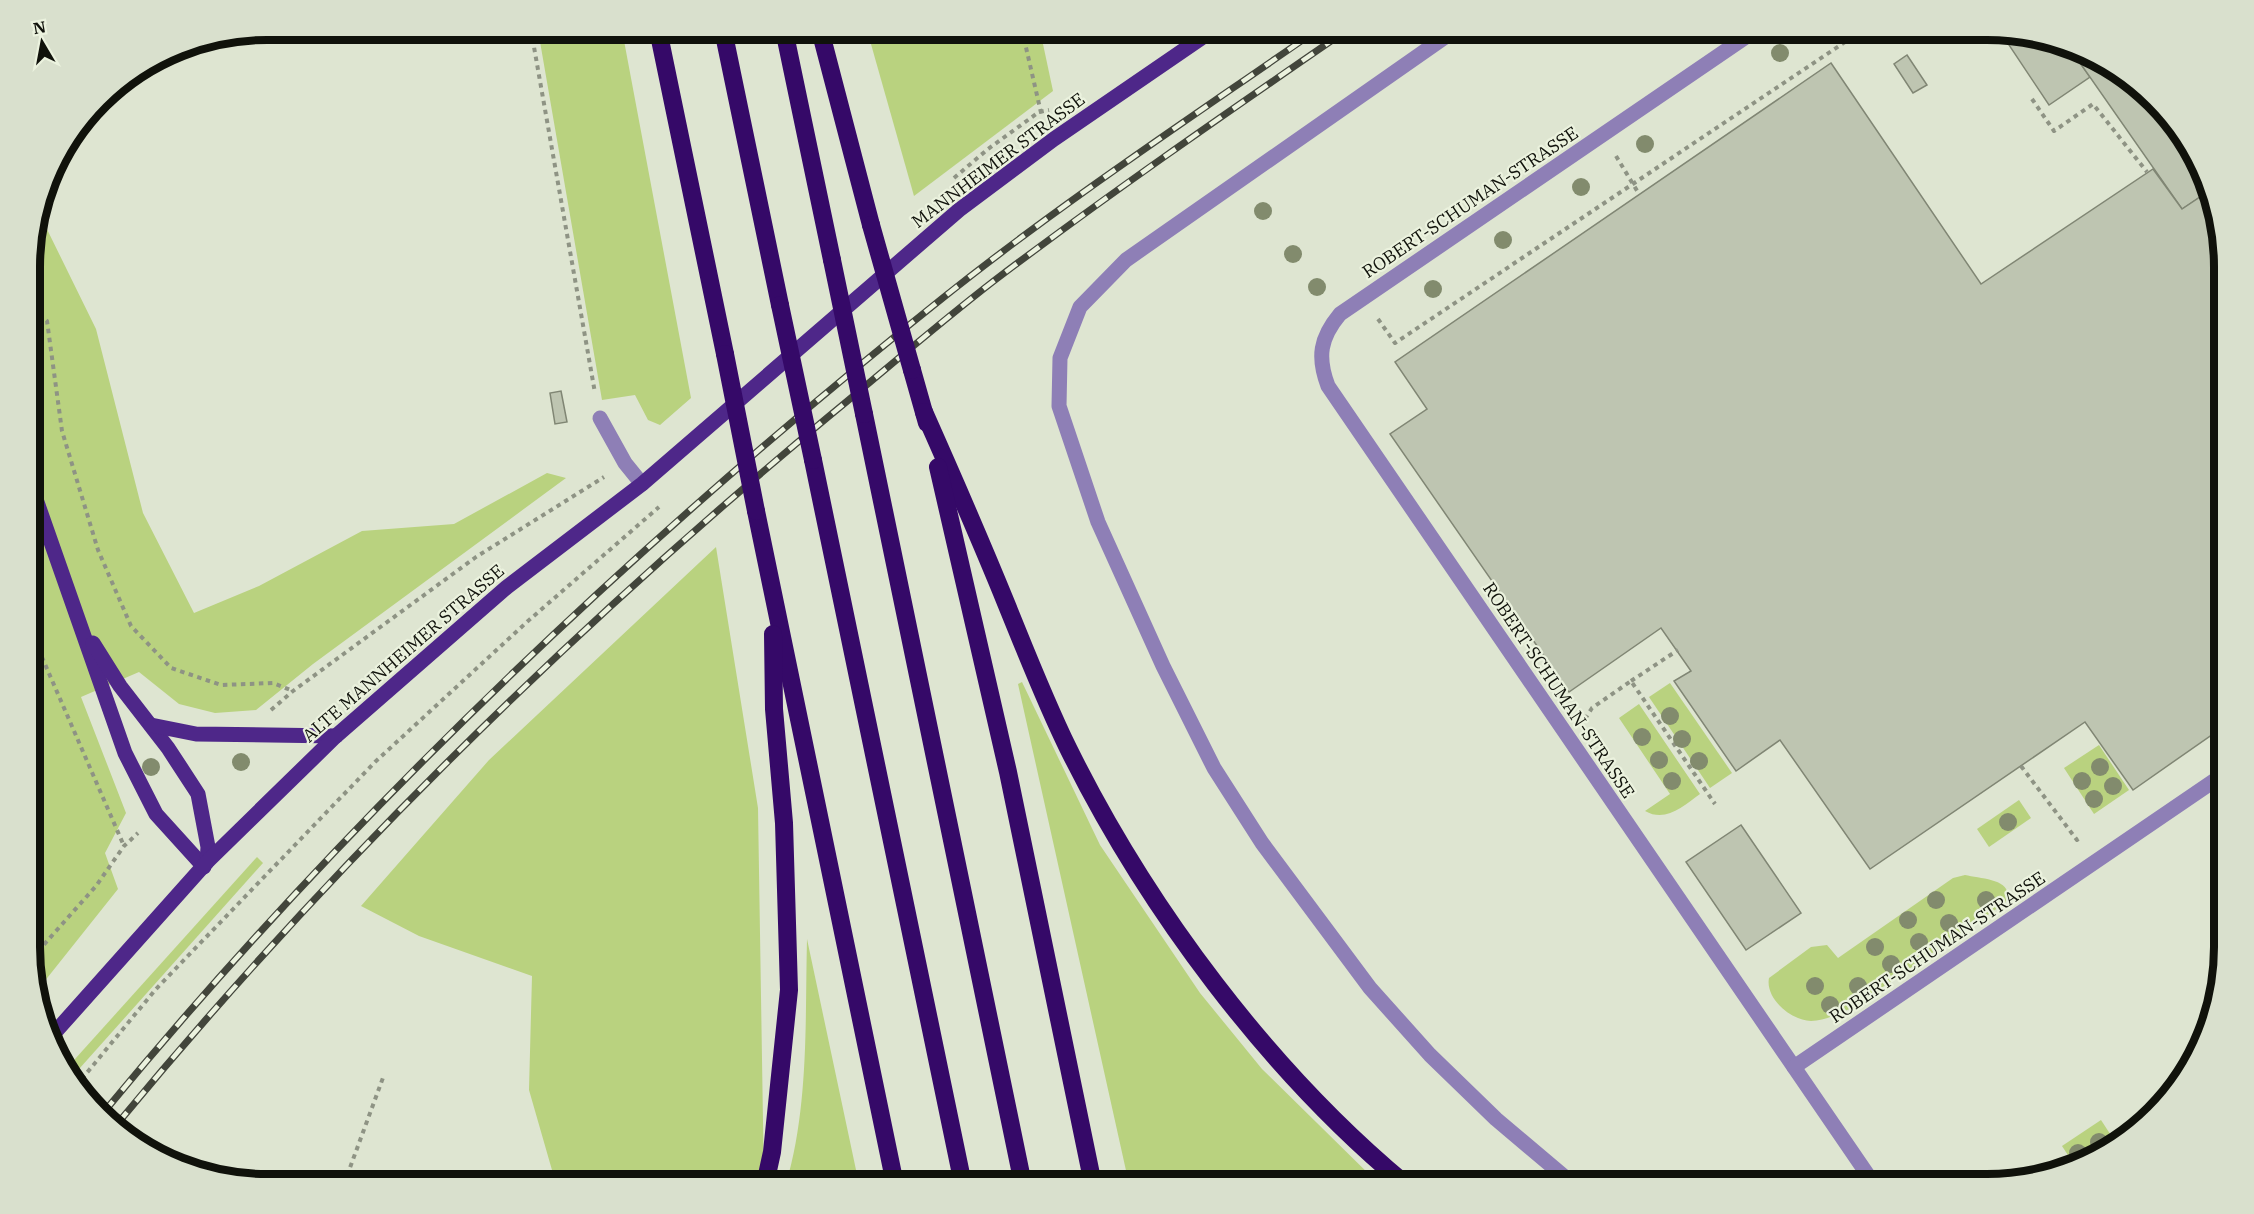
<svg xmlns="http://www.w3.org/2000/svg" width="2254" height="1214" viewBox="0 0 2254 1214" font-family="'IBM Plex Serif',serif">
	<rect width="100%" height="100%" fill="#dee5d1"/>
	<!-- green -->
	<g fill="#b9d27f">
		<path d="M538,30H622L691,398L660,425L648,420L635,395L602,400Z"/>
		<path d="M867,30H1040L1053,91L914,196Z"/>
		<path d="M40,215L96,329L143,513L194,613L259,586L362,531L454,524L547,473L566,478L313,664L256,710L215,713L179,704L139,672L81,697L126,813L105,853L118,889L36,992L32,978L31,251Z"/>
		<path d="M716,547L758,808L764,1184H556L529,1090L532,976L419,936L361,906L489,760Z"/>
		<path d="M1022,682L1100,845L1200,993L1262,1069L1379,1184H1129L1018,684Z"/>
		<path d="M1670,683L1732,773L1710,788L1649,697Z"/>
		<path d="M1639,704L1700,794C1683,806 1666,823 1645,811L1670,794L1619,718Z"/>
		<path d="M2099,745L2129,790L2094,814L2064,768Z"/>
		<path d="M2019,800L2031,818L1989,847L1977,829Z"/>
		<path d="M257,857L263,863L71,1078L66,1069Z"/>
		<path d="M1965,875C1982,879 2017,879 2005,903L1852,1008C1839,1013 1825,1021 1811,1021C1790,1020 1765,998 1769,978L1811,947L1827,945L1838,958L1953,878Z"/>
		<path d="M807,939L859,1184H786C809,1106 805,1020 807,939Z"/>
		<path d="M2101,1120L2116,1143L2075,1166L2062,1146Z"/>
	</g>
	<!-- building -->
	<g fill="#bec5b1" stroke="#808674" stroke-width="1.5">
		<path d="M2001,33L2071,50L2090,77L2049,105Z"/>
		<path d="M2071,50L2092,55L2143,89L2184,135L2206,193L2182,209Z"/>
		<path d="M1907,55L1927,85L1913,93L1894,64Z"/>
		<path d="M1831,63L1981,284L2153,169L2182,209L2206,193L2222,236L2223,727L2133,790L2085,722L1870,869L1780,740L1736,771L1674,681L1691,671L1661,628L1569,692L1390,434L1427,409L1395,362Z"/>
		<path d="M561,391L567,422L555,424L550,393Z"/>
		<path d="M1741,825L1801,913L1746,950L1686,862Z"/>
	</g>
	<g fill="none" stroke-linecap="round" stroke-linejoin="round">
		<!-- path -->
		<g stroke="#8e9384" stroke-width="4" stroke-dasharray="4.5 4.5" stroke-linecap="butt">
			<path d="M531,30L595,393"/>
			<path d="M1022,30L1042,117"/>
			<path d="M2032,99L2054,131L2093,104L2147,172"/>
			<path d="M1616,156L1639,194"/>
			<path d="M954,178L988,149L1039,112L1049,110"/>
			<path d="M31,314L38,313L47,321L62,431L98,550L131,626L171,668L221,685L273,683L293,691"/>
			<path d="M1378,319L1395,343L1863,30"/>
			<path d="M31,632L124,846"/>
			<path d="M1631,681L1678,650"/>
			<path d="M271,710L293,691L476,557L604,477"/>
			<path d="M1585,719L1592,708L1631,681L1715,804"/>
			<path d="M2021,766L2077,840L2079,838"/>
			<path d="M32,958L96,886L124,846L138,833"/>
			<path d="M76,1086L156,989L375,762L528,621L659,507"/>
			<path d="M344,1184L384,1075"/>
		</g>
		<!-- minor -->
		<g stroke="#8e7fb6" stroke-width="15">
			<path d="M1455,30L1126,260L1080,307L1060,358L1059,406L1098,522L1163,666L1214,768L1262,843L1370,988L1430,1055L1496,1119L1573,1184"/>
			<path d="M1756,30L1340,314C1320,338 1317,357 1328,386L1874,1184"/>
			<path d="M600,418L625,463L642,484"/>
			<path d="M1794,1067L2224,774"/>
		</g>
		<!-- major -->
		<g stroke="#4e2789" stroke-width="15">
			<path d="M31,485L125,753L156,814L204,867"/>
			<path d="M93,643L120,686L168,748L198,794L208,847L207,862"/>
			<path d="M151,725L196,734L336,736"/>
			<path d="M49,1039L207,862L336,736L507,587L642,484L959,210L1054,139L1213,30"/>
		</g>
		<!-- highway -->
		<g stroke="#350968" stroke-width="18">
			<path d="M658,30L725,354"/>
			<path d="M723,30L780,305"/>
			<path d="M784,30L832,260"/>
			<path d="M820,30L871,225"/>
			<path d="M912,370L927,423"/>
			<path d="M924,412C952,475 980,539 1006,603C1026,652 1045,701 1068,748C1147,908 1268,1070 1405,1184"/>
			<path d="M864,414L1023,1184"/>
			<path d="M813,460L963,1184"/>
			<path d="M938,467L1008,772L1093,1184"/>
			<path d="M756,511L895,1184"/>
			<path d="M765,1184L772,1152L789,990L784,823L774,709L773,634"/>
		</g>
		<!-- rail casing -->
		<g stroke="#42453b" stroke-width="7">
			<g id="rail">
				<path d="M104,1112C353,810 638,541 944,297C1063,202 1192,117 1317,30"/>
				<path d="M118,1123C331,865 571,630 828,417C884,371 938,324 995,280C1110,193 1228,112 1347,30"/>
			</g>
		</g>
		<!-- rail -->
		<use href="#rail" stroke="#ebf2de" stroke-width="4.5" stroke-dasharray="14" stroke-linecap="butt"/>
		<!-- highway-bridge -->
		<g stroke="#350968" stroke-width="18">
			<path d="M871,225L912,370"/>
			<path d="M832,260L864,414"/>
			<path d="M780,305L813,460"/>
			<path d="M725,354L756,511"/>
		</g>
	</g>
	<!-- trees -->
	<g fill="#828b6d">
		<circle cx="1780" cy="53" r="9"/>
		<circle cx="1645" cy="144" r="9"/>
		<circle cx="1581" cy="187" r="9"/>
		<circle cx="1263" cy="211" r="9"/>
		<circle cx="1503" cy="240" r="9"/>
		<circle cx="1293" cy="254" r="9"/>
		<circle cx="1317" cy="287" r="9"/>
		<circle cx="1433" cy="289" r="9"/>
		<circle cx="1670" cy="716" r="9"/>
		<circle cx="1642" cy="737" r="9"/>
		<circle cx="1682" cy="739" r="9"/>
		<circle cx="1659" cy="760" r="9"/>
		<circle cx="1699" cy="761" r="9"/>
		<circle cx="241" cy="762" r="9"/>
		<circle cx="151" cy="767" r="9"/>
		<circle cx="2100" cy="767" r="9"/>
		<circle cx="1672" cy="781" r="9"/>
		<circle cx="2082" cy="781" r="9"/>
		<circle cx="2113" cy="786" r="9"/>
		<circle cx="2094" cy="799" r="9"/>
		<circle cx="2008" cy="822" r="9"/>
		<circle cx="1936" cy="900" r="9"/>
		<circle cx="1986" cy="900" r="9"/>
		<circle cx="1908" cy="920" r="9"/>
		<circle cx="1949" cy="923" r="9"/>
		<circle cx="1919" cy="942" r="9"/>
		<circle cx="1875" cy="947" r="9"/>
		<circle cx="1891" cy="964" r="9"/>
		<circle cx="1815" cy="986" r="9"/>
		<circle cx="1858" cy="986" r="9"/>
		<circle cx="1830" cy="1005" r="9"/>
		<circle cx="2099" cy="1142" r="9"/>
		<circle cx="2078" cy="1153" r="9"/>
	</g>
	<g text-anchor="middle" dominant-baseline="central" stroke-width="4.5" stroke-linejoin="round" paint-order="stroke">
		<!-- street labels -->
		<g font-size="18" fill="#10120b" stroke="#ebf2de">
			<text transform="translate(998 160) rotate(-37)">MANNHEIMER STRASSE</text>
			<text transform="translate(1470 202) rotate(-34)">ROBERT-SCHUMAN-STRASSE</text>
			<text transform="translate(403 653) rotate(-41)">ALTE MANNHEIMER STRASSE</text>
			<text transform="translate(1559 690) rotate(56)">ROBERT-SCHUMAN-STRASSE</text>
			<text transform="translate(1937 947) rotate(-34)">ROBERT-SCHUMAN-STRASSE</text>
		</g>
	</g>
	<!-- crop -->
	<path d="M0 0H2254V1214H0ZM267 40H1987A227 227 0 0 1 2214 267V947A227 227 0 0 1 1987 1174H267A227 227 0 0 1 40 947V267A227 227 0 0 1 267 40Z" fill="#d9e0cd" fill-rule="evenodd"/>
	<path fill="none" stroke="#10120b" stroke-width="8" d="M267 40H1987A227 227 0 0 1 2214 267V947A227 227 0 0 1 1987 1174H267A227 227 0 0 1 40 947V267A227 227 0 0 1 267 40Z"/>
	<!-- north arrow -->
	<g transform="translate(42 42) rotate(350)" stroke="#ebf2de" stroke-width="4.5" paint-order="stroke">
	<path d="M0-4.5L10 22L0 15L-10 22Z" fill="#10120b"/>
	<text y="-9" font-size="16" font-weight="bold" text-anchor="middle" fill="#10120b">N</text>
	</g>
</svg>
